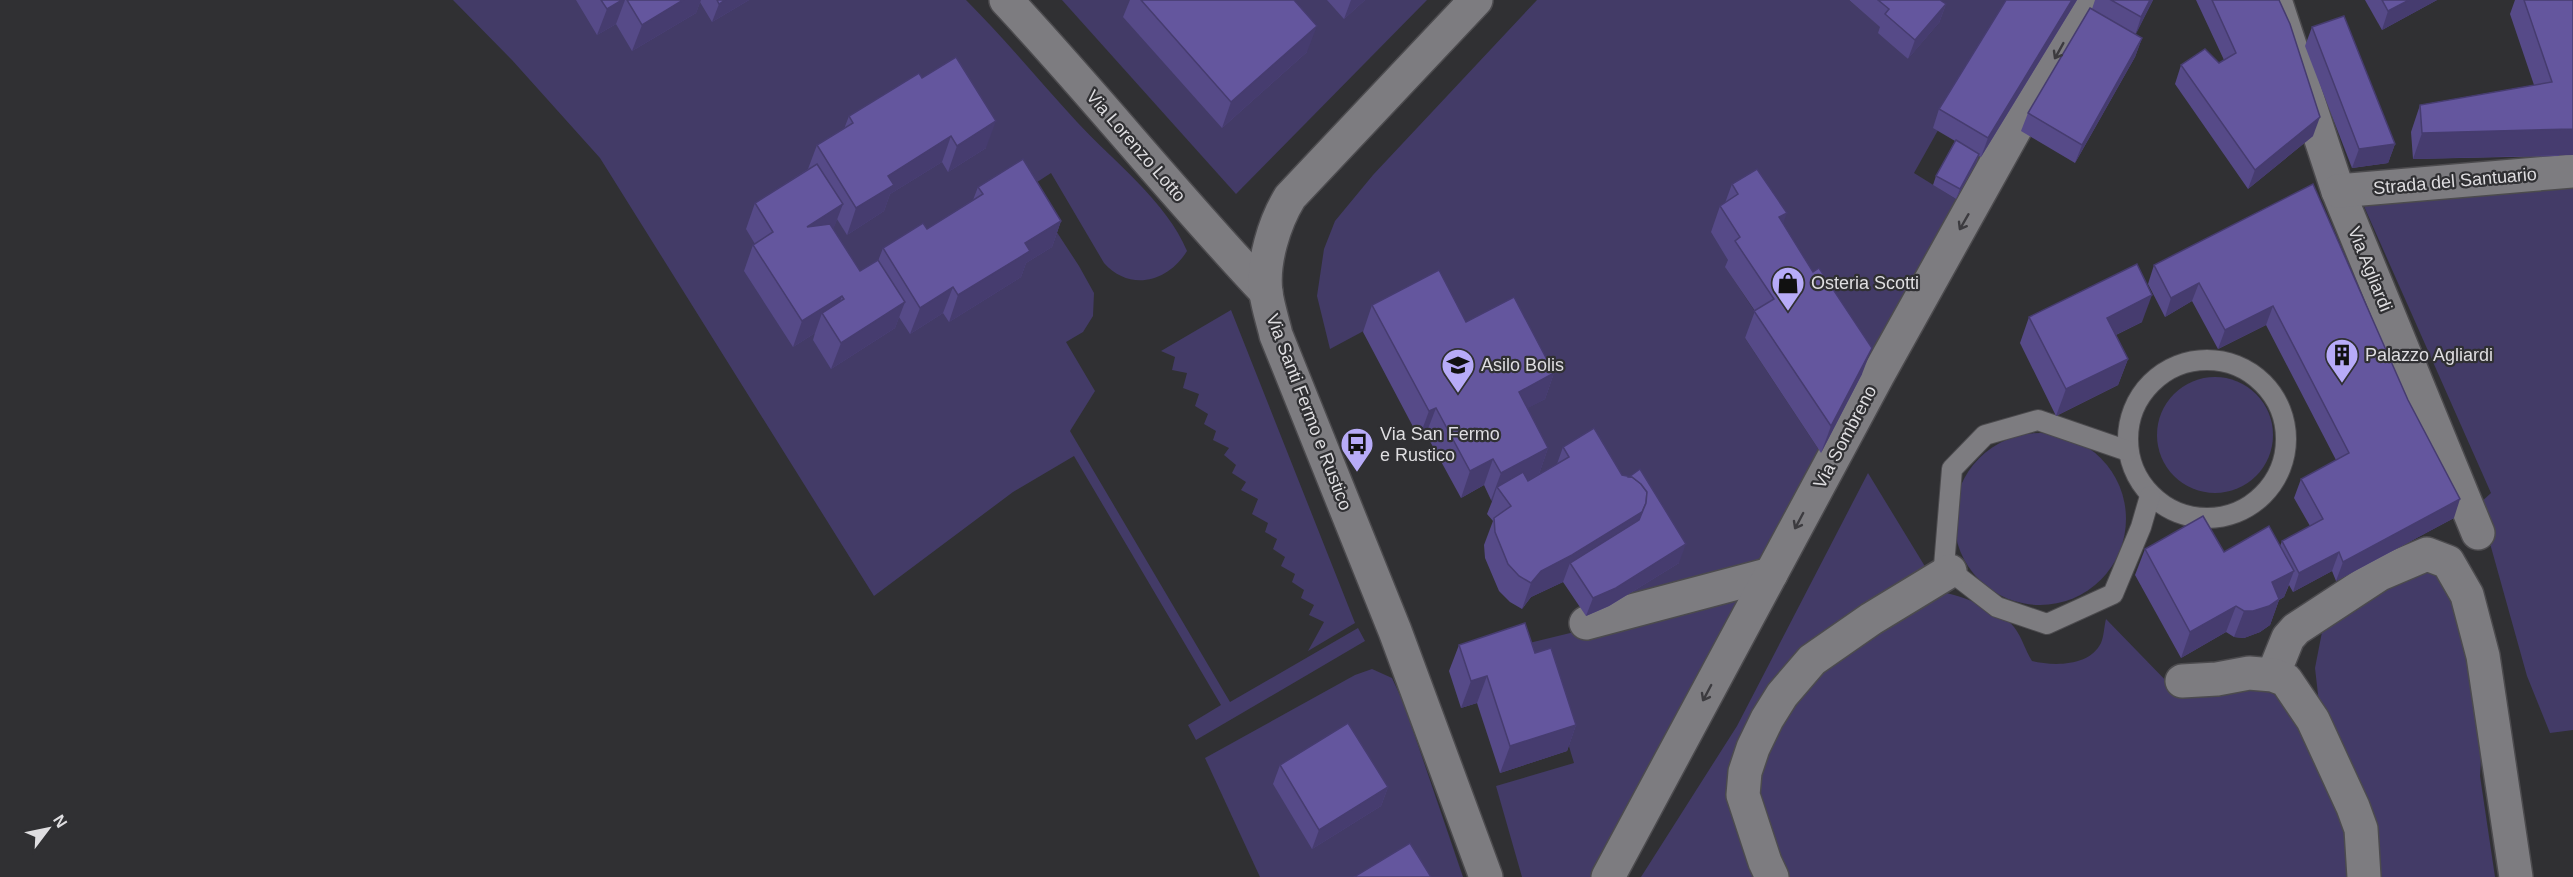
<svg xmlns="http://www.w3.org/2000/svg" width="2573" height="877" viewBox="0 0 2573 877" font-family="Arial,sans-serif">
	<rect width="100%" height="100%" fill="#303033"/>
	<!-- green -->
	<g fill="#433b67">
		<path d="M453,0H966C1005,39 1040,82 1077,122C1113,161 1167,202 1187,251C1168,282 1130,292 1104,263L1051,173L1028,188L1079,266L1094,293L1093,316L1083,332L1066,342L1095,391L1070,431L1230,702L1358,628L1365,641L1196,740L1188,725L1221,705L1074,456L1013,492L874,596L600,158L512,60Z"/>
		<path d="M1062,0H1427L1236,194Z"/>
		<path d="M1537,0H1849L1882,28L1908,59L1939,23L1912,0H2011L1914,173L1956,199L1862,374L1731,263L1726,268L1764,325L1745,338L1821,453L1760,573L1609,606L1496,509L1491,500L1538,474L1457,348L1429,296L1330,349L1317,296L1324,249L1335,221L1373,175Z"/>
		<path d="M2573,184V730L2550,733L2527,676L2479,504L2491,493L2363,204Z"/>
		<path d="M1231,310L1355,623L1308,651L1324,622L1309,615L1314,605L1301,598L1304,590L1292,582L1295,574L1281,566L1285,557L1273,549L1277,539L1265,532L1268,523L1252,514L1258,499L1241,490L1246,482L1232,473L1236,465L1224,455L1229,448L1213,440L1216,431L1204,424L1208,414L1195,406L1199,394L1183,388L1187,373L1172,370L1175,357L1161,351Z"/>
		<circle cx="2215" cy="435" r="58"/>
		<circle cx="2040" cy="519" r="86"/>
		<path d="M1868,473L1929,573L1748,726L1763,877H1641L1737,726Z"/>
		<path d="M2416,566L2437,574L2463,614L2482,740L2480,776L2495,877H2373L2319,703L2315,668L2322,632L2332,611Z"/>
		<path d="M1751,589L1597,877H1522L1496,786L1574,763L1545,667L1517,646Z"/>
		<path d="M1941,592C1961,595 2002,611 2014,627C2022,637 2025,650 2032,661C2053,666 2089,667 2101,643C2104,636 2104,627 2106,619L2172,687L2268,688L2287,708L2345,805L2354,877H1782L1756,795L1758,756L1801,685Z"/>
		<path d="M1372,669L1392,678L1404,704L1463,877H1260L1205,758L1355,675Z"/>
	</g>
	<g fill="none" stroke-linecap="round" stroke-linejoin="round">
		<!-- service casing -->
		<g stroke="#4c4b4e" stroke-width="22">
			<g id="service">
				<circle cx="2207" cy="439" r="79"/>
				<path d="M2128,451L2038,420L1985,435L1952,469L1944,566L1997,607L2047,624L2113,594L2141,527L2150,496"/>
			</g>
		</g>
		<!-- minor casing -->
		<g stroke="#4c4b4e" stroke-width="36">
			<g id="minor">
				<path d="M1006,0C1095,95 1176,197 1266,292"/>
				<path d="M1476,0L1290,197C1274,223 1262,263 1266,293C1268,307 1273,322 1276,335L1395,631L1486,877"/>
				<path d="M2275,0L2338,191L2478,533"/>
				<path d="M2338,191L2573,171"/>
				<path d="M1586,623L1771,574"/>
				<path d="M2273,675L2288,638L2296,629L2380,574L2427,554L2448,562L2467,595L2483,656L2516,877"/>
				<path d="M2182,681L2217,679L2249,673L2273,675L2286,680L2313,720L2353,807L2361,829L2364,877"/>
				<path d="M1608,877L1878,375L2087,0"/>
				<path d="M1772,877L1765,862L1743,795L1745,772L1753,748L1767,719L1782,695L1812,660L1871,619L1950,571"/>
			</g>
		</g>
		<!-- service -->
		<use href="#service" stroke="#7d7c80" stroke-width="20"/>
		<!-- minor -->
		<use href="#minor" stroke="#7d7c80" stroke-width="33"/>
	</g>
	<!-- wall -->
	<g fill="#564a88">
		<path d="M576,0H749L712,22L700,2L696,13L632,51L616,24L597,35Z"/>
		<path d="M1130,0H1294L1307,52L1222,128L1123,17Z"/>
		<path d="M1327,0H1365L1344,19Z"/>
		<path d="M1849,0H1940L1946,4L1939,23L1908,59L1878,33L1880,27Z"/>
		<path d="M2006,0H2077L1981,157L1979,156L1976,163L1956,199L1933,185L1936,176L1955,141L1933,128L1939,109Z"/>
		<path d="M2095,0H2153L2135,35L2142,38L2135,57L2075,163L2021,131L2028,113L2092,9Z"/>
		<path d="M2196,0H2279L2313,136L2248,189L2175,84L2181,65L2219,63L2224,60Z"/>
		<path d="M2365,0H2437L2382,30Z"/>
		<path d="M2515,0H2573L2559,156L2413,159L2411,132L2420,105L2534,85L2510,14Z"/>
		<path d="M2312,27L2395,144L2388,163L2352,168L2305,46Z"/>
		<path d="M922,78L986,148L948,172L942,162L890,194L884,211L847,235L837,219L833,229L860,271L878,261L883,248L927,229L973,200L978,187L1061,221L1052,247L1026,263L1021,277L949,322L943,313L910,334L899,317L895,328L831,369L813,340L815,333L793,347L744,271L753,245L755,244L746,229L755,203L808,169L817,145L844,129L849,116Z"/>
		<path d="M1732,184L1783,223L1862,374L1821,453L1745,338L1755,311L1725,267L1728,260L1711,232L1720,206L1725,203Z"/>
		<path d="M2313,184L2454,518L2336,581L2332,571L2293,592L2289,585L2284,597L2279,600L2270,625L2260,632L2244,638L2234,637L2226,632L2181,658L2135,575L2145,549L2224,552L2280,546L2282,541L2310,526L2294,498L2301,479L2336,460L2266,325L2218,349L2192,301L2165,317L2148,284L2154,265Z"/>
		<path d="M1372,305L1466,322L1554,373L1545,399L1527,408L1548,448L1539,474L1528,480V481L1557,464L1563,447L1622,475L1679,563L1609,606L1586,616L1563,582L1531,597L1522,609L1510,602L1499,591L1485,558L1484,545L1493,521L1487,514L1493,499L1491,500L1484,485L1461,498L1426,434L1419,438L1363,332Z"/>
		<path d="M2029,317L2142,322L2116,335L2128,359L2118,385L2056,416L2020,343Z"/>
		<path d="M1459,645L1535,653L1576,725L1567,751L1500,773L1477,703L1461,708L1449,671Z"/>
		<path d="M1280,765L1388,787L1381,806L1312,849L1273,784Z"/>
	</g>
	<!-- shaded-wall -->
	<g fill="#463c6f">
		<path d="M622,0H625L616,24L597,35L607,9Z"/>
		<path d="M683,0H701L696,13L632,51L642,25Z"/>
		<path d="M725,0H749L712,22L719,4Z"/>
		<path d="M1351,0H1365L1344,19Z"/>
		<path d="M2072,0H2077L1981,157L1988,138Z"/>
		<path d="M2150,0H2153L2135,36L2141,17Z"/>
		<path d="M2409,0H2437L2382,30L2388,11Z"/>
		<path d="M1946,4L1939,23L1908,59L1915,40Z"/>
		<path d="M1317,26L1307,52L1222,128L1231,102Z"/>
		<path d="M2142,38L2135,57L2075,163L2082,145Z"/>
		<path d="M2320,117L2313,136L2248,189L2255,170Z"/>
		<path d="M996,121L986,148L948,172L957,146Z"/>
		<path d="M2573,129V155L2413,159L2422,133Z"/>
		<path d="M951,136L942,162L890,194L884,211L847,235L856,208L888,176Z"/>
		<path d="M2395,144L2388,163L2352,168L2359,149Z"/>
		<path d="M1979,154L1976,163L1956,199L1960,189Z"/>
		<path d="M843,204L833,230L807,227Z"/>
		<path d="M1787,213L1777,240L1779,217Z"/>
		<path d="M1061,221L1052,247L1026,263L1021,277L949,322L958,295L1025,243Z"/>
		<path d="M2199,283L2192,301L2165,317L2171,298Z"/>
		<path d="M953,287L943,313L910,334L920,308Z"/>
		<path d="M2152,295L2142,322L2097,344L2107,318Z"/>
		<path d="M842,296L832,322L822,313L815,333L793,347L802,321Z"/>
		<path d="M905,302L895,328L831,369L841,343Z"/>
		<path d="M2273,306L2266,325L2218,349L2225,330Z"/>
		<path d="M1872,348L1862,374L1821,453L1831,426Z"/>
		<path d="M2128,359L2118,385L2056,416L2066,389Z"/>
		<path d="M1554,373L1545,399L1509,418L1519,392Z"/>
		<path d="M1436,408L1426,434L1419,438L1429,411Z"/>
		<path d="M1548,448L1539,474L1502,494L1497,487L1493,499L1491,500L1501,473Z"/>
		<path d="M1493,459L1484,485L1461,498L1470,471Z"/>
		<path d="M2460,499L2454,518L2336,581L2343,562Z"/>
		<path d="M1642,512L1637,529L1570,563L1563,582L1531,597L1522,609L1531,583L1541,571Z"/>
		<path d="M1686,544L1679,563L1609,606L1586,616L1593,598Z"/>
		<path d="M2339,552L2332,571L2293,592L2299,573Z"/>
		<path d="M2294,571L2284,597L2279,600L2270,625L2260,632L2244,638L2234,637L2244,611L2272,582Z"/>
		<path d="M2236,606L2226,632L2181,658L2190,632Z"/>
		<path d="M1487,676L1477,703L1461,708L1471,681Z"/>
		<path d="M1576,725L1567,751L1500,773L1510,746Z"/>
		<path d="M1388,787L1381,806L1312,849L1319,830Z"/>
	</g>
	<!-- building -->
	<g fill="#64569e" stroke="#463c6f" stroke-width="1.5">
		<path d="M601,0H622L607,9Z"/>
		<path d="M627,0H683L642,25Z"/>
		<path d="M717,0H725L719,4Z"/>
		<path d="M1141,0H1294L1317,26L1231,102Z"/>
		<path d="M1878,0H1940L1946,4L1915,40L1885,14L1889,9Z"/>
		<path d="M2006,0H2072L1988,138L1939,109Z"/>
		<path d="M2111,0H2150L2141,17Z"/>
		<path d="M2212,0H2279L2290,24L2320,117L2255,170L2181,65L2205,49L2219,63L2236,53Z"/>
		<path d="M2382,0H2409L2388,11Z"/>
		<path d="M2524,0H2573V129L2422,133L2420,105L2552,82Z"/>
		<path d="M2090,8L2142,38L2082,145L2028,113Z"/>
		<path d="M2344,16L2395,144L2359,149L2312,27Z"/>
		<path d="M956,57L996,121L957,146L951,136L888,176L894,185L856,208L817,145L853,123L849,116L919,73L922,78Z"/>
		<path d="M1956,140L1979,154L1960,189L1936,176Z"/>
		<path d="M1023,159L1061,221L1025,243L1030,251L958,295L953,287L920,308L883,248L923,223L927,229L983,194L978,187Z"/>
		<path d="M817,164L843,204L807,227L830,224L860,271L878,260L905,302L841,343L822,313L844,299L842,296L802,321L753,245L773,232L755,203Z"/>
		<path d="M1757,169L1787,213L1779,217L1813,272L1819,268L1872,348L1831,426L1754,311L1774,299L1735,241L1740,237L1720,206L1738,194L1732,184Z"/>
		<path d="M2313,184L2408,400L2460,499L2343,562L2339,552L2299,573L2282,541L2323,519L2301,479L2349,453L2273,306L2225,330L2199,283L2171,298L2154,265Z"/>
		<path d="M2137,264L2152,295L2107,318L2128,359L2066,389L2029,317Z"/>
		<path d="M1439,270L1466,322L1514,297L1554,373L1519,392L1548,448L1501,473L1493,459L1470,471L1436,408L1429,411L1372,305Z"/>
		<path d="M1594,428L1622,475L1632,477L1641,484L1647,492L1646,503L1642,512L1572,555L1541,571L1531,583L1519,576L1508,564L1495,532L1494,518L1511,506L1497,487L1523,472L1528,481L1569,457L1563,447Z"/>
		<path d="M1640,469L1686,544L1616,588L1593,598L1570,563L1639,520L1646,503L1647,492L1641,484L1632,477H1629Z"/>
		<path d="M2203,516L2224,552L2269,526L2294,571L2272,582L2279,599L2269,606L2253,611H2244L2236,606L2190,632L2145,549Z"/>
		<path d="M1525,623L1535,653L1551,648L1576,725L1510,746L1487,676L1471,681L1459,645Z"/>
		<path d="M1348,723L1388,787L1319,830L1280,765Z"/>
		<path d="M1410,843L1431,877H1354Z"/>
	</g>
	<!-- one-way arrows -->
	<defs><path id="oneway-shaft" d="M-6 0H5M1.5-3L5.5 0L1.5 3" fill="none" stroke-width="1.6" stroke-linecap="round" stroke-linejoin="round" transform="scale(1.5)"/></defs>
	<g stroke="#3c3b3f">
		<use href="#oneway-shaft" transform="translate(2059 51) rotate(119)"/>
		<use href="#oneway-shaft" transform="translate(1964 222) rotate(120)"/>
		<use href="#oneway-shaft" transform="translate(1799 521) rotate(118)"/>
		<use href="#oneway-shaft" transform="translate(1707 693) rotate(118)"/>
	</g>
	<!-- icons -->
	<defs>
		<g id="shop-pin" transform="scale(1.725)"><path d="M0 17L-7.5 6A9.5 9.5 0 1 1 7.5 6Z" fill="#b7abf8" stroke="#303033"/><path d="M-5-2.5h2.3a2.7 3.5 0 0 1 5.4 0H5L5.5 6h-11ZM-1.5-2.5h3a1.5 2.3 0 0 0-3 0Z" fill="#111"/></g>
		<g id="building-pin" transform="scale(1.725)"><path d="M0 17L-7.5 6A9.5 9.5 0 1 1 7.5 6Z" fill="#b7abf8" stroke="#303033"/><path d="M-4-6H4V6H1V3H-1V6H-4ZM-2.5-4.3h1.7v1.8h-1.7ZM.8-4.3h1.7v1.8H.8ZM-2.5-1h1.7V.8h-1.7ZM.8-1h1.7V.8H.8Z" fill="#111"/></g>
		<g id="school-pin" transform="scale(1.725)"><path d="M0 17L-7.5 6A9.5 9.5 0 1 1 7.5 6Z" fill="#b7abf8" stroke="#303033"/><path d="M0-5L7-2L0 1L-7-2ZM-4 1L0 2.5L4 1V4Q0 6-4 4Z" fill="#111"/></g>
		<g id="bus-pin" transform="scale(1.725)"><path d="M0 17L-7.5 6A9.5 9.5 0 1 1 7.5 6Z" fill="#b7abf8" stroke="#303033"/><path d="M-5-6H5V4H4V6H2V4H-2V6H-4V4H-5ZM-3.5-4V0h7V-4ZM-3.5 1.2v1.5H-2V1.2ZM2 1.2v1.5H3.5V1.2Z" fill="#111"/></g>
	</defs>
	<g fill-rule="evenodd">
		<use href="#shop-pin" x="1788" y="283"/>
		<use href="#building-pin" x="2342" y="355"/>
		<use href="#school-pin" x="1458" y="365"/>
		<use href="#bus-pin" x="1357" y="444"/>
	</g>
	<g text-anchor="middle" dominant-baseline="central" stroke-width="4.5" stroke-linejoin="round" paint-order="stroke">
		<!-- street labels -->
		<g font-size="18" fill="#dfdee1" stroke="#303033">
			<text transform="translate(1136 146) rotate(49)">Via Lorenzo Lotto</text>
			<text transform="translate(2455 181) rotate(-5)">Strada del Santuario</text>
			<text transform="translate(2370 269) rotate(68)">Via Agliardi</text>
			<text transform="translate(1309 412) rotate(69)">Via Santi Fermo e Rustico</text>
			<text transform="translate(1845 437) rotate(-62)">Via Sombreno</text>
		</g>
		<!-- poi labels -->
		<g font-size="18" fill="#dfdee1" stroke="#303033" text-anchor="start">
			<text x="1811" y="283">Osteria Scotti</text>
			<text x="2365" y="355">Palazzo Agliardi</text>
			<text x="1481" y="365">Asilo Bolis</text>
			<text x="1380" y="434">Via San Fermo<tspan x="1380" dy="21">e Rustico</tspan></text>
		</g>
	</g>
	<!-- north arrow -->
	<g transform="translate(48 829) rotate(58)" stroke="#303033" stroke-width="4.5" paint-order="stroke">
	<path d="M0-4.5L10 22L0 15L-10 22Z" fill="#dfdee1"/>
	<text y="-9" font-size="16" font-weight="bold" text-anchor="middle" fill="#dfdee1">N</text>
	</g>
</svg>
